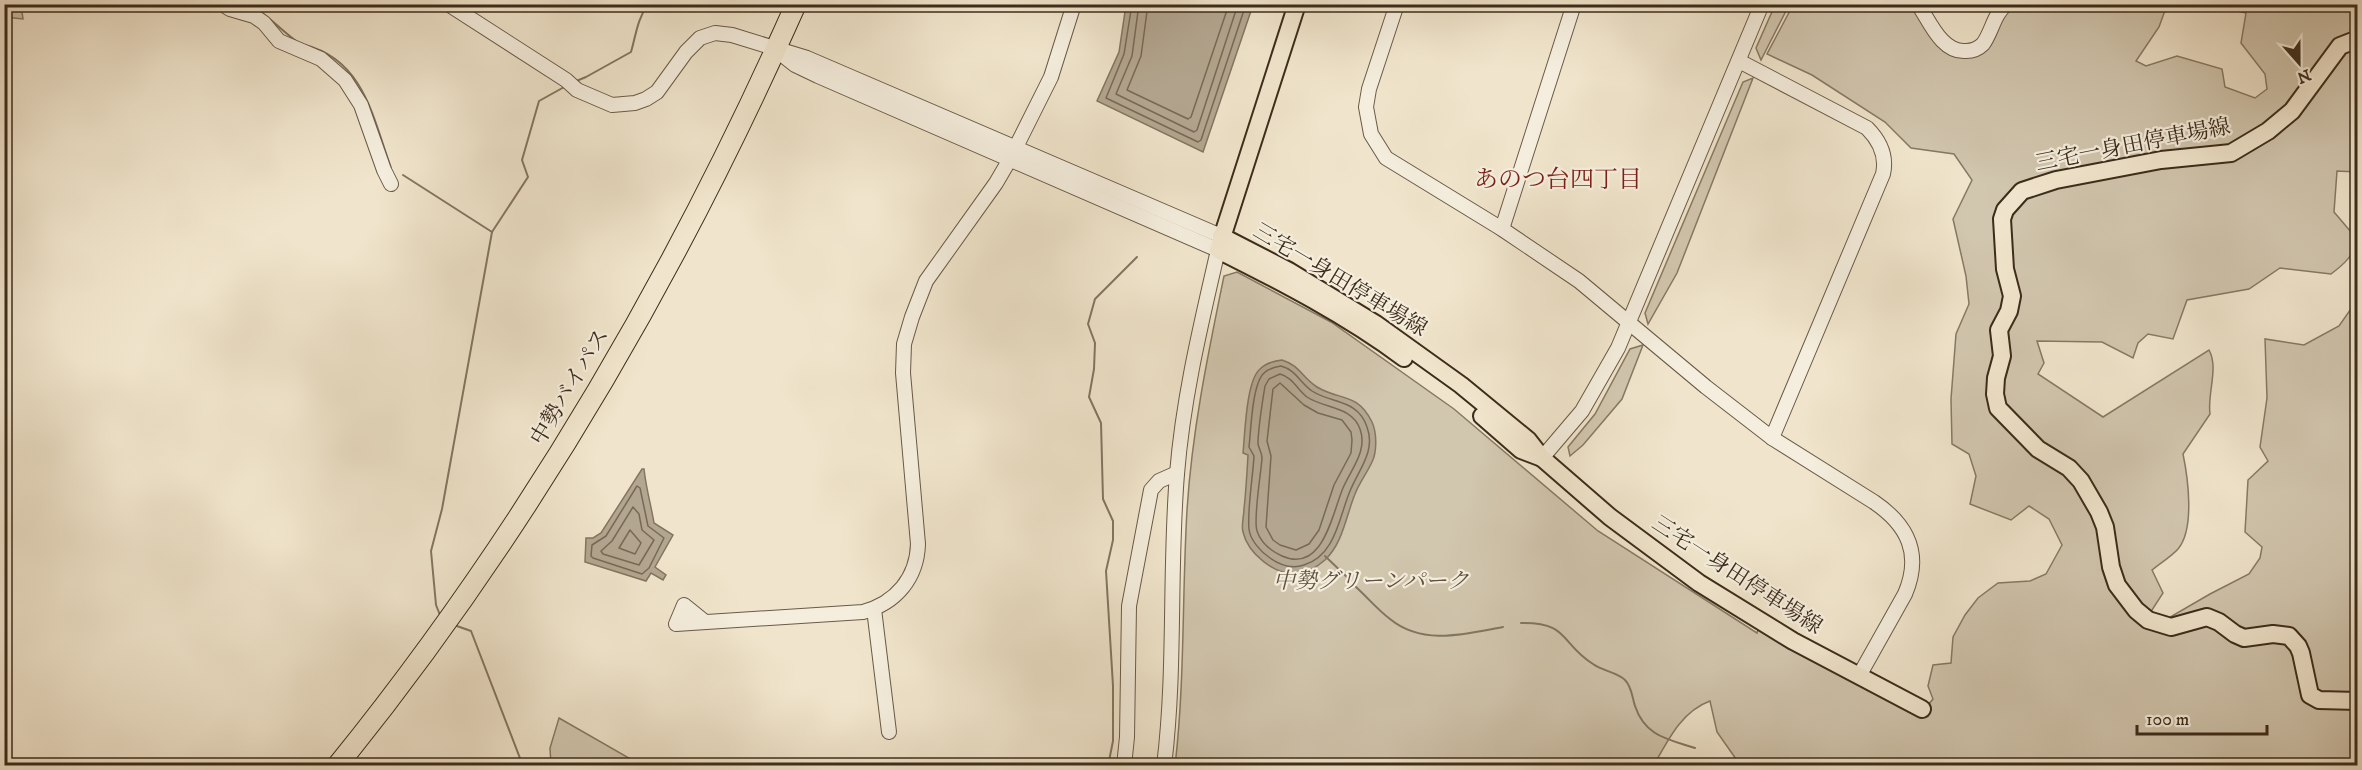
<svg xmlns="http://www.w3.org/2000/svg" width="2362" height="770" viewBox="0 0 2362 770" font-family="'IM FELL DW Pica','Noto Serif JP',serif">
	<rect width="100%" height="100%" fill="#f0e5cc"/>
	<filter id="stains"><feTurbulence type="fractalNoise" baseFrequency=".00333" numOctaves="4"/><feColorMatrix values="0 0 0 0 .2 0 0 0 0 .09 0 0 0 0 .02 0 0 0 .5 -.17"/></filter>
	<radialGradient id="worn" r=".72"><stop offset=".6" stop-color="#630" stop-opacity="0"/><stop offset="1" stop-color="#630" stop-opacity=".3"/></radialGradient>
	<!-- green -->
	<g fill="#d1c6ae" stroke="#867964" stroke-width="1.5">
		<path d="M5,4L21,5L23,19L5,17Z"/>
		<path d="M1775,5H1789L1761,60L1756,48Z"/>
		<path d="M1793,5H1911L1941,47L1966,57L2005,12L2016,5H2167L2159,27L2136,61L2146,66L2177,56L2222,69L2225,87L2255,98L2267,89L2265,74L2241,43L2246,13L2211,5H2357V172L2337,171L2334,212L2357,239C2355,255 2343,265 2331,274L2280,268L2249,289L2187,300L2173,339L2148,334L2138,343L2133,358L2102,342L2037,341L2044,363L2038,374L2103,417L2209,350C2219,368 2207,394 2210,414L2183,454C2188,478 2195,529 2178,549C2171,557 2160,563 2152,570L2163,593L2150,613L2167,619L2210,594L2249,574L2260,558L2262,547L2245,532L2248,480L2268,461L2260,447L2267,398L2265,339L2304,345L2339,326L2353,306L2358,317L2357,765H1753L1736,759L1717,732L1710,701C1682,711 1668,740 1654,765L1175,766C1185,681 1182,595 1187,510C1192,431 1208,354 1224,276L1237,272L1331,322L1454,409L1598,531L1757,633L1759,627L1922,712L1933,699L1928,686L1933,665L1951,663L1953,637L1965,615L1978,598L1998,583L2030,581L2046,574L2062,545L2049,519L2029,506L2011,520L1970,504L1976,476L1969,454L1952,444L1951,399L1956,334L1969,304L1966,276L1953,219L1972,180L1954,154L1911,148L1885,122L1812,75L1767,54Z"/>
		<path d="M1753,78L1677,273L1648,324L1645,313L1743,82Z"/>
		<path d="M1643,345L1622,399L1583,445L1570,456L1568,447L1595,414L1630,349Z"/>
		<path d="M559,718L641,765H551L550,748Z"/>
	</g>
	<!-- water -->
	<g fill="#b3a690" stroke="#837561" stroke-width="1.5">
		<path d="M1126,5H1253L1203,152L1097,101L1119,52Z"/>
		<path d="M1282,360C1301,366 1301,377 1317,387C1340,401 1357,392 1372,422C1377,433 1377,452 1372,462C1367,473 1359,483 1355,494C1346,516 1343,543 1325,560C1318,566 1307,573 1297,574C1275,575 1248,554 1243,532C1241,525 1244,516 1244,509C1246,491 1247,473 1248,455L1243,453C1245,434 1246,381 1260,369C1266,363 1274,361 1282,360Z"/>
		<path d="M642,469H644C646,488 651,505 654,523L673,535L655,567L666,575L663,580L651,573L646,581L585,562L586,538H593L601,533Z"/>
	</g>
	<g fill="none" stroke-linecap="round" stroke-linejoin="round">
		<!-- shore -->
		<g stroke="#786956" stroke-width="1.5">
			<path d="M1132,4L1124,54L1106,98L1198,142L1201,140L1246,4"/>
			<path d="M1139,4L1132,56L1116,94L1194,132L1197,130L1238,4"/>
			<path d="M1148,4L1141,56L1127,90L1188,119L1191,117L1229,4"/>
			<path d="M1281,366C1296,370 1300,383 1312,391C1332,404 1358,399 1367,427C1376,451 1359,469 1350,491C1339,517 1336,555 1304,565C1292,569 1280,565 1270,558C1261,552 1250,540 1249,529C1247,511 1253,476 1254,456L1249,447C1251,430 1252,384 1264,373C1268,369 1275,367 1281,366Z"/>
			<path d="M1280,374C1292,377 1298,390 1307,397C1325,409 1352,406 1360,429C1368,451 1351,469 1343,488C1332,514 1323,574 1282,556C1271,551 1261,543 1257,531C1253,519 1261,474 1262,458C1262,451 1257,447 1258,441C1259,423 1262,404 1265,386L1269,379Z"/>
			<path d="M1280,383L1304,405L1318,413L1342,420L1351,432L1352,440L1351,453L1334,485L1319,530L1309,544L1296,550L1280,545L1273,540L1266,527L1271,456L1267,441L1273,389Z"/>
			<path d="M637,486L640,488L648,526L664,538L649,568L642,574L593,558L591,556L592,545L606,536Z"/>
			<path d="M633,507L639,514L642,530L654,540L639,565L603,554L601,551L612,541Z"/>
			<path d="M630,530L641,543L635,554L619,548Z"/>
		</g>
		<!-- stream -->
		<g stroke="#837561" stroke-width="2">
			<path d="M248,4C268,14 281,31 299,43"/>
			<path d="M305,45C364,60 373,118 391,168"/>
			<path d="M574,82L586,77L631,52C636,35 637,20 648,4"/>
			<path d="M403,175L492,232"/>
			<path d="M1325,556L1349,579"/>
			<path d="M1356,587C1368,598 1378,610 1390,619C1423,646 1465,634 1503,627"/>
			<path d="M440,615L436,605L431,551L442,509L492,232L528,177L522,160L539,101L566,86"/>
			<path d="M1521,623C1569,622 1560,643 1593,664C1602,671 1617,672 1625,680C1632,687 1632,697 1635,706C1645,736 1667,739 1695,748"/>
			<path d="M454,625L471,631L523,766"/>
			<path d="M1108,766L1113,741V686L1106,571L1113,540V521L1103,499L1101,423L1089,397L1094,369L1095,343L1088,324L1095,299L1137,257"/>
		</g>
		<!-- minor casing -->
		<g stroke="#695a47" stroke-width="16">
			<g id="minor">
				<path d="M222,4L230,9L254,16L264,23L279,41L321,59L345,80L361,105L384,170L391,184"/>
				<path d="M448,4L566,80L577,90L612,105L635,103L646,99L657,92L686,52L700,38L715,33L732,35L807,58L1221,236"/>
				<path d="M1397,4L1369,89L1366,107L1371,134L1386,158L1502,229L1579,281L1706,387L1772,438L1874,502C1908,525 1922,554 1905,594L1859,676"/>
				<path d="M1918,4C1930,22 1942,53 1966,51C1972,51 1978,49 1983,44C1992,32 1994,13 2007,4"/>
				<path d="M776,50L795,65L818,76L1218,250C1201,324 1183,398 1177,474C1169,571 1176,669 1164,766"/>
				<path d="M1739,61L1867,128C1880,141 1887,156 1883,174L1772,438"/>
				<path d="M1502,229L1574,4"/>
				<path d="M1542,458L1582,411L1618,348L1762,4"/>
				<path d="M874,609L889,732"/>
				<path d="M705,622L684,605L676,624L863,612C896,603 917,578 918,544L903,373L904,344L912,317L926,281L996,183L1010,159L1051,77L1074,4"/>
				<path d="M1124,766L1127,737L1129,606L1151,490L1159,481L1177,473"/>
			</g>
		</g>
		<!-- major casing -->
		<g stroke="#3c2c1b" stroke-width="20">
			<g id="major">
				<path d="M1297,4L1218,250C1282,282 1346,315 1404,358"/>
				<path d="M2358,39L2340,46L2292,111L2268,131L2231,153L2161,160L2056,180L2022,191L2005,210L2002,219L2005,269L2012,296L2009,311L1999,330L2002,356L1996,378L1995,394L1998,408L2038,449L2069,468L2081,481L2099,512L2105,527L2111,567L2117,585L2136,610L2148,620L2171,627L2207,617L2219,622L2235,634L2244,638L2273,634L2289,636L2298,646L2301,653L2310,695L2319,700L2358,701"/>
				<path d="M1221,236L1289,271L1376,324L1461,385L1528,440L1542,458L1610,517L1699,583L1793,641L1922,709"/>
				<path d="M1482,416L1521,450L1542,458"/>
			</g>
		</g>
		<!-- highway casing -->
		<g stroke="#3c2c1b" stroke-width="22">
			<path id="highway" d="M337,766C524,535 676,275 796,4"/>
		</g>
		<!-- minor -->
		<use href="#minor" stroke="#f5eede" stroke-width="14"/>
		<!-- major -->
		<use href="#major" stroke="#f0e5cc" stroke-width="16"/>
		<!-- highway -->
		<use href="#highway" stroke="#f0e5cc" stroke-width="20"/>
	</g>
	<g text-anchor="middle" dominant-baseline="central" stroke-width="4.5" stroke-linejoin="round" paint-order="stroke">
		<!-- street labels -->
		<g font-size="22" fill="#3c2c1b" stroke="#f5eede">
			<text transform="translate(2133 145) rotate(-11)">三宅一身田停車場線</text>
			<text transform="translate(1340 280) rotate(31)">三宅一身田停車場線</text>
			<text transform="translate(570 387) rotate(-59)">中勢バイパス</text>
			<text transform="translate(1737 575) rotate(33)">三宅一身田停車場線</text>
		</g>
		<!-- park labels -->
		<g font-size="22" font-style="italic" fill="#615240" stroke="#f5eede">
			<text x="1371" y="581">中勢グリーンパーク</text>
		</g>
		<!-- neighbourhood labels -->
		<g font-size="24" fill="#7a1f14" stroke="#f5eede">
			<text x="1558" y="180">あのつ台四丁目</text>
		</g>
	</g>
	<!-- margin -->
	<rect width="2362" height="770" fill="none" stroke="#f0e5cc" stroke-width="24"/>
	<rect x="6" y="6" width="2350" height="758" fill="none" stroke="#3c2c1b" stroke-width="3"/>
	<rect x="12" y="12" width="2338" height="746" fill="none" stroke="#3c2c1b" stroke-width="1.5"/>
	<!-- north arrow -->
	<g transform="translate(2299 63) rotate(159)" stroke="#f5eede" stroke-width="4.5" paint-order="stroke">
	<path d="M0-4.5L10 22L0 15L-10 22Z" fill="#3c2c1b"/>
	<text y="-9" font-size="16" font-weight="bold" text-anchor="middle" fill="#3c2c1b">N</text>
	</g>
	<!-- scale -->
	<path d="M2137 725v9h130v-9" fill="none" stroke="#3c2c1b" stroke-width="3"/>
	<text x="2146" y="725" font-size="18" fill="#3c2c1b" stroke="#f5eede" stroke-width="4.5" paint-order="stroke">100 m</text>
	<rect width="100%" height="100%" filter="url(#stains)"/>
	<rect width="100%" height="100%" fill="url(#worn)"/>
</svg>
